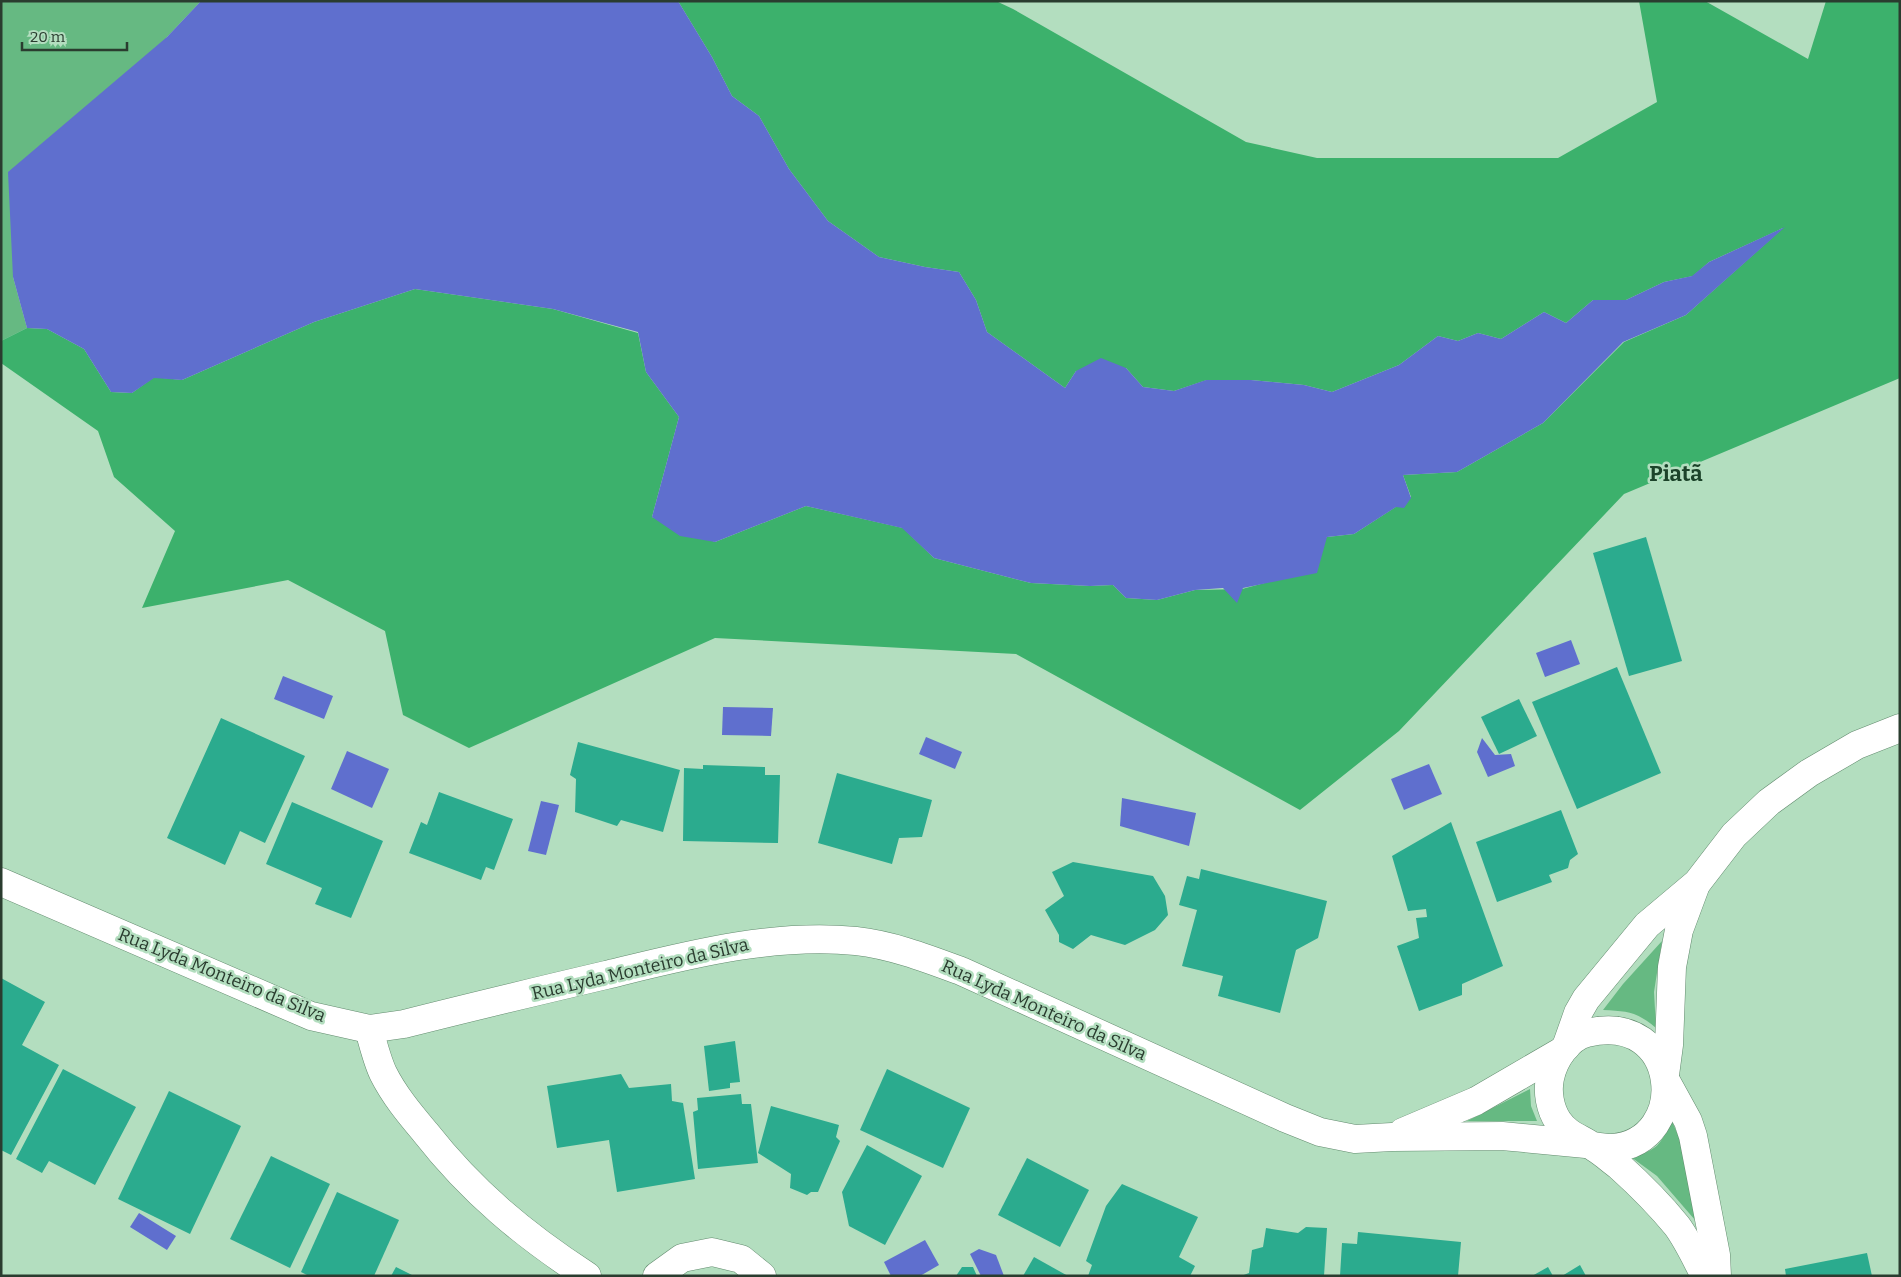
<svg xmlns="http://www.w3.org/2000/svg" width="1901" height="1277" viewBox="0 0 1901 1277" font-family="Bitter,serif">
	<rect width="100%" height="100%" fill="#b3debf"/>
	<!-- green -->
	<g fill="#66b982">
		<path d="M1,1H201L167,37L13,277L27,328L1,341Z"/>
		<path d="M1662,941L1654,992L1656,1028C1637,1012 1628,1011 1603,1010L1623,984Z"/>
		<path d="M1530,1089L1531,1106L1537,1121H1467Z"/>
		<path d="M1672,1121L1680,1140L1695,1220L1657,1176L1631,1157C1658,1150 1660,1145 1672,1121Z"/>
	</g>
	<!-- forest -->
	<path fill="#3cb16c" d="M678,1H996L1013,9L1246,142L1317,158H1558L1657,102L1639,1H1705L1808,59L1826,1H1900V378L1624,494L1399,731L1300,810L1016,654L715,638L469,748L403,715L385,631L288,580L142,608L175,531L114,477L98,431L1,363V341L27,328L47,329L84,349L111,392L132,393L154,377L182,380L314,322L415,289L553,309L638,333L646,372L679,417L652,517L715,542L806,506L903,528L934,558L1031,583L1090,586L1113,585L1126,598L1157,600L1195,590L1242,589L1276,580L1327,537L1354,534L1411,497L1403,475L1457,472L1543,423L1624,342L1686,315L1783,228L1709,262L1693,276L1664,282L1626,300H1593L1566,323L1544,312L1501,339L1478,333L1458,341L1438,336L1399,365L1332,392L1304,385L1251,380H1207L1174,391L1143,387L1126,368L1076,371L1065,388L987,332L976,300L959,272L925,267L879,257L828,221L789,169L759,116L732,96L712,57Z"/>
	<!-- water -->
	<g fill="#5f6fce">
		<path d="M201,1H678L712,57L732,96L759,116L789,169L828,221L879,257L925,267L959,272L976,300L987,332L1065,388L1076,371L1101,358L1126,368L1143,387L1174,391L1206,380H1251L1304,385L1332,392L1399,365L1438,336L1458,341L1478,333L1501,339L1544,312L1566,323L1593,300H1626L1664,282L1692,276L1709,262L1785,227L1686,315L1623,342L1543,423L1457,472L1403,475L1411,498L1404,508L1396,507L1354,534L1327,537L1317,573L1243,588L1237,603L1223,588L1195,590L1157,600L1126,598L1113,585L1090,586L1031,583L934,558L902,528L806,506L715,542L680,536L652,517L679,417L646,372L638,332L553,309L415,289L314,322L182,380L154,378L132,393L111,392L84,349L47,329L27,328L13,277L8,172L167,37Z"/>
		<path d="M1571,640L1580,664L1545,677L1536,653Z"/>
		<path d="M283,676L333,696L324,719L274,699Z"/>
		<path d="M723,707L773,708L771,736L722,735Z"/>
		<path d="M926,737L962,752L955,769L919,754Z"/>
		<path d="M1482,738L1495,755L1511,754L1515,766L1488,777L1477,752Z"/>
		<path d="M347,751L389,769L372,808L331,789Z"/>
		<path d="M1429,764L1442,794L1404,810L1391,779Z"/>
		<path d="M1122,798L1196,813L1189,846L1120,826Z"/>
		<path d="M541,801L559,805L546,855L528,851Z"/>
		<path d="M139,1213L176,1236L167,1250L130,1227Z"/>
		<path d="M925,1240L939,1265L920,1276H891L884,1262Z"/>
		<path d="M979,1249L996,1255L1004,1276H981L970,1254Z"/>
	</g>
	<!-- building -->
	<g fill="#2bab8e">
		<path d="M1646,537L1682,661L1629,676L1593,553Z"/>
		<path d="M1617,667L1661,773L1577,809L1532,702Z"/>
		<path d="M1519,699L1537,736L1499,754L1481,717Z"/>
		<path d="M221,718L305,756L265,843L240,831L225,865L167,838Z"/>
		<path d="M578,742L680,770L663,832L621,820L617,826L575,812L576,779L570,775Z"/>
		<path d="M703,765L765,767V775H780L778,843L683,841L684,768L703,769Z"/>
		<path d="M837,773L932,800L922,837L899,838L892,864L818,843Z"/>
		<path d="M439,792L513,819L494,870L486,867L481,880L409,853L421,822L427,825Z"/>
		<path d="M292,802L383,841L351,918L315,904L322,888L266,864Z"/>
		<path d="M1561,810L1578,854L1570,860L1568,868L1549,875L1552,882L1497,902L1476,842Z"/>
		<path d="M1451,822L1503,966L1462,984V995L1419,1011L1397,946L1419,938L1416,918L1427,917L1426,909L1408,911L1392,856Z"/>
		<path d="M1073,862L1153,876L1165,896L1168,915L1155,930L1125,945L1091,935L1073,949L1059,942V935L1045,910L1064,896L1052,872Z"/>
		<path d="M1201,869L1327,901L1318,938L1296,950L1280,1013L1218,996L1223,976L1182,966L1197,910L1179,905L1187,876L1199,879Z"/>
		<path d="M1,978L45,1002L22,1045L59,1065L11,1155L1,1150Z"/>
		<path d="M735,1041L740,1082L730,1083V1088L709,1091L704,1046Z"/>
		<path d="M63,1069L136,1107L95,1185L49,1161L42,1173L16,1159Z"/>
		<path d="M887,1069L970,1108L943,1168L860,1130Z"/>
		<path d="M621,1074L629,1088L671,1084L672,1101L683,1103L695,1179L617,1192L609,1140L557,1148L547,1086Z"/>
		<path d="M169,1091L241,1126L190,1234L118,1199Z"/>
		<path d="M741,1094L742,1104H751L758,1163L698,1169L693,1112L698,1110L697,1098Z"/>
		<path d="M771,1106L839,1125L836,1137L840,1141L818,1192H811L807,1195L790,1188L791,1174L758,1153Z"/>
		<path d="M867,1145L922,1176L885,1245L849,1226L842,1192Z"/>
		<path d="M271,1156L330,1184L290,1268L230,1239Z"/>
		<path d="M1027,1158L1089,1190L1060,1247L998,1215Z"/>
		<path d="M1122,1184L1198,1217L1179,1257L1195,1266L1190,1276H1088L1092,1265L1086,1261L1106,1206Z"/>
		<path d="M337,1192L399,1220L374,1276H309L301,1272Z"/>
		<path d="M1306,1227L1327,1228L1324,1276H1241L1249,1273L1252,1250L1263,1247L1266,1228L1298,1233Z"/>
		<path d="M1358,1232L1461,1242L1458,1276H1340L1342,1243L1357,1244Z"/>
		<path d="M1867,1253L1872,1276H1786L1785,1269Z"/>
		<path d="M1034,1257L1068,1276H1023Z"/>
		<path d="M1580,1265L1586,1276H1562Z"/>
		<path d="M396,1267L414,1276H391Z"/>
		<path d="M962,1267H973L977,1276H956Z"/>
		<path d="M1548,1267L1553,1276H1532Z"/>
	</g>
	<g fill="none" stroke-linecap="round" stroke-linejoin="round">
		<!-- minor casing -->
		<g stroke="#628b6e" stroke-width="29">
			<g id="minor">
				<path d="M1,882L311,1016L369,1029L404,1024C471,1007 538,991 606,975C688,955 770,933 856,941C892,945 926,958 961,971L1285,1118L1320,1132L1355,1139L1392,1137L1502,1136L1586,1144"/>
				<path d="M369,1029C373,1044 377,1060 383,1073C394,1095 409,1113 425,1132C472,1192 524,1235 587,1276"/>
				<path d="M1566,1047L1578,1013L1586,999L1647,925L1697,883L1734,835L1769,802L1809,773L1857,745L1900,728"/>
				<path d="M1665,1075L1669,1045L1672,967L1679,930L1695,887"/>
				<path d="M1666,1081L1688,1121L1693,1136L1716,1255L1717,1276"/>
				<path d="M1403,1132L1476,1101L1562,1051"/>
				<path d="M1593,1146C1599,1147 1606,1148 1612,1148C1692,1142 1681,1010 1587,1033C1568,1038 1554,1059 1550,1078C1547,1092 1550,1109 1558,1121C1568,1136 1582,1138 1595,1148C1603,1153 1611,1160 1619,1166C1639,1184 1660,1205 1677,1226C1688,1241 1696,1259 1705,1276"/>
				<path d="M657,1276L682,1258L712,1252L741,1259L762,1276"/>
			</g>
		</g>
		<!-- minor -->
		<use href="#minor" stroke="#fff" stroke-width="28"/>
	</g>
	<g text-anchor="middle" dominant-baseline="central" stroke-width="5" stroke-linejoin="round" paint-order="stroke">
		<!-- street labels -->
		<g font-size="18" fill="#2a3c2f" stroke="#b3debf">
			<text transform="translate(640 969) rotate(-13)">Rua Lyda Monteiro da Silva</text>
			<text transform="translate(222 975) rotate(22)">Rua Lyda Monteiro da Silva</text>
			<text transform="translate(1044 1010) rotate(24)">Rua Lyda Monteiro da Silva</text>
		</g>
		<!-- district labels -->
		<g font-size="22" font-weight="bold" fill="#1c432a" stroke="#b3debf">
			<text x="1676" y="473">Piatã</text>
		</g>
	</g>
	<!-- border -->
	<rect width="1901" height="1277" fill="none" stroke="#2a3c2f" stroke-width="5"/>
	<!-- scale -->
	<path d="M22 42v8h105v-8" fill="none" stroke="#2a3c2f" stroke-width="2.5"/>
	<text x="30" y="42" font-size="15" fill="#2a3c2f" stroke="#b3debf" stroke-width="4" paint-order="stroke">20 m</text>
</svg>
